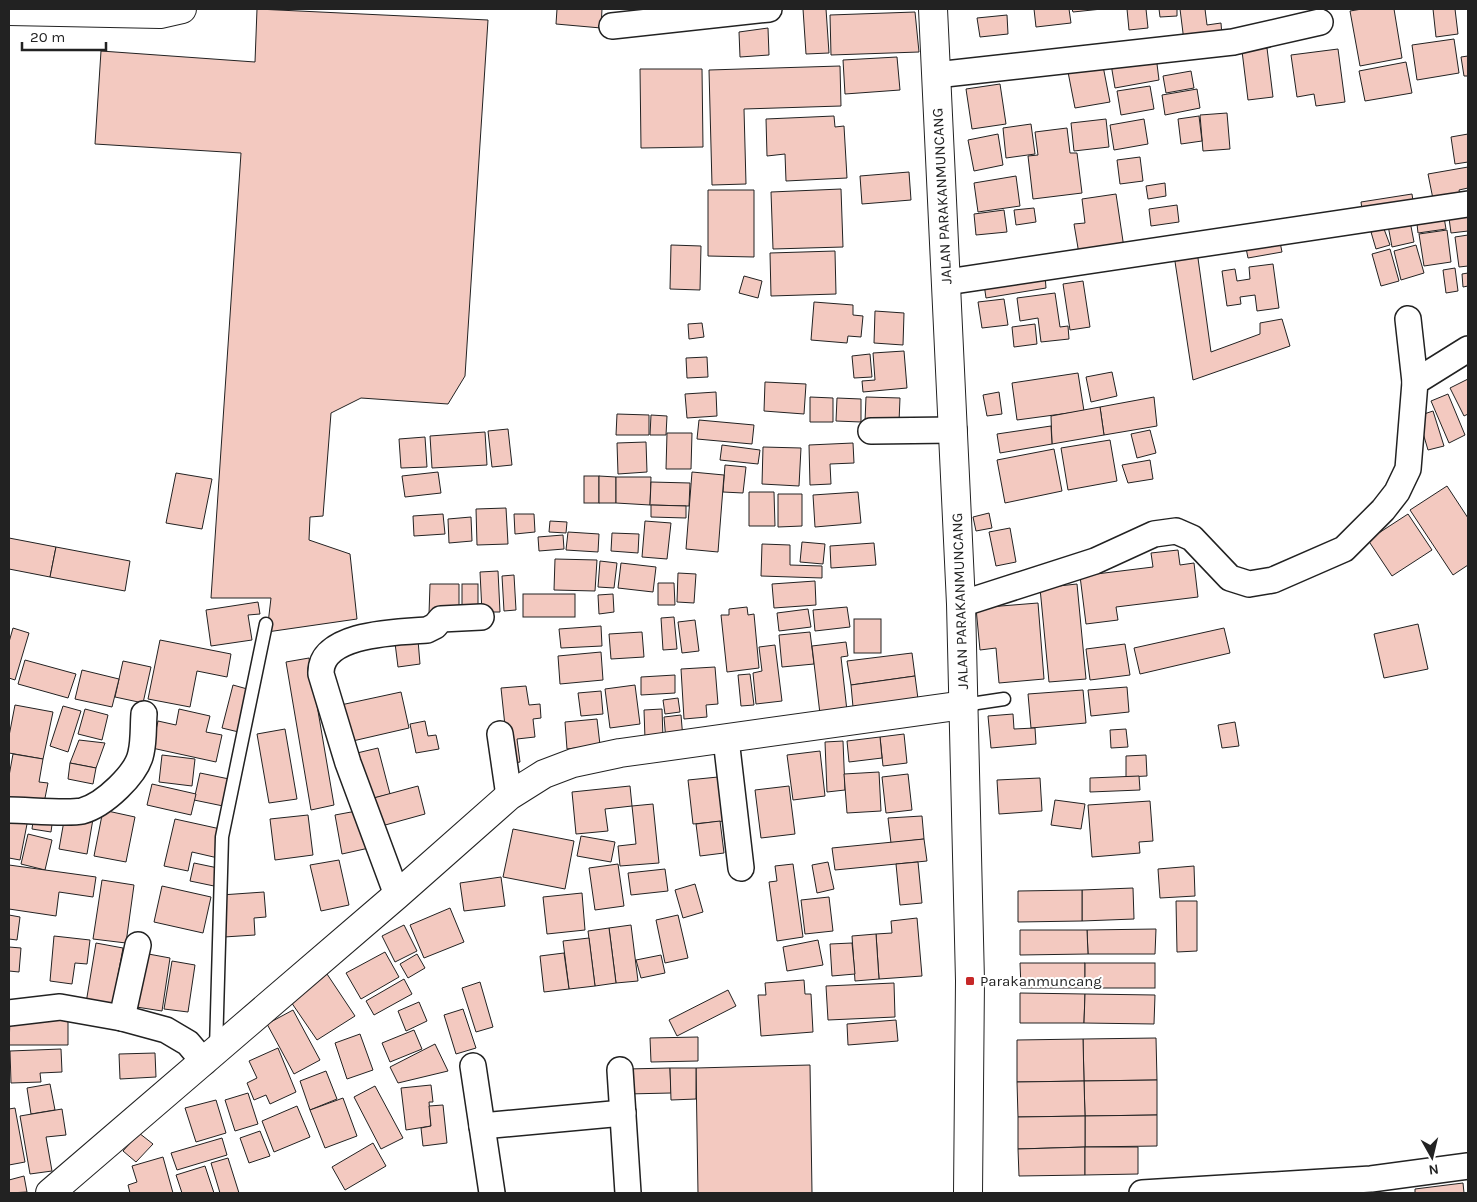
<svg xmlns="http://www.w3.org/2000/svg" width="1477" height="1202" viewBox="0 0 1477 1202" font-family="Karla,sans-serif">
	<rect width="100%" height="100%" fill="#fff"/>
	<!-- building -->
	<g fill="#f3c9c0" stroke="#222">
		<path d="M257,9L488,20L465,376L448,404L361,398L331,413L323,516L310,517L309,540L350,554L357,619L267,632L271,598H211L241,153L95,144L101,51L255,62Z"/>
		<path d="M557,9H602L601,28L556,24Z"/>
		<path d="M803,9H826L829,53L806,54Z"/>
		<path d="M1034,9H1069L1071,23L1036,27Z"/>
		<path d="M1072,9H1102L1073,12Z"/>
		<path d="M1127,9H1146L1148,28L1129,30Z"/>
		<path d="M1159,9H1177V16L1160,17Z"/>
		<path d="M1180,9H1205L1207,25L1221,23L1222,36L1184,41Z"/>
		<path d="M1362,9H1394L1402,58L1360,66L1350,11Z"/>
		<path d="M1433,9H1455L1458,34L1436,37Z"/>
		<path d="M915,12L919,52L831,55L830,15Z"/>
		<path d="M1007,15L1008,34L980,37L977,18Z"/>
		<path d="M768,28L769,55L740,57L739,32Z"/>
		<path d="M1454,39L1459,73L1417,80L1412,45Z"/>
		<path d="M1267,48L1273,97L1248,100L1242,51Z"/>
		<path d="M1338,49L1345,102L1316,106L1314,94L1297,97L1291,55Z"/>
		<path d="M1156,56L1159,80L1115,88L1111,64Z"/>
		<path d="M1468,56V76H1464L1461,57Z"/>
		<path d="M897,57L900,90L845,94L843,60Z"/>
		<path d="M1406,62L1412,93L1365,101L1359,71Z"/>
		<path d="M840,66L841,106L744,109L746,184L712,185L709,70Z"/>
		<path d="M1103,66L1110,102L1075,108L1068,72Z"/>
		<path d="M640,69H702L703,147L641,148Z"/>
		<path d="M1191,71L1194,88L1166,93L1163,76Z"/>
		<path d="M1000,84L1006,124L972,129L966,89Z"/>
		<path d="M1150,86L1154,109L1121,115L1117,91Z"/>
		<path d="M1197,89L1200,108L1165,115L1162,95Z"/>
		<path d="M1227,113L1230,149L1203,151L1200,115Z"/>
		<path d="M834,116L835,127L844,126L847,178L786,181L785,154L767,156L766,119Z"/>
		<path d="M1199,116L1202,141L1181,144L1178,119Z"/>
		<path d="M1106,119L1109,147L1074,151L1071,123Z"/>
		<path d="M1144,119L1148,144L1114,150L1110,125Z"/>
		<path d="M1031,124L1035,154L1006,158L1003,128Z"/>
		<path d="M1067,128L1070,153H1077L1082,193L1033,199L1028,156L1038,155L1035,132Z"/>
		<path d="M998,134L1003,165L974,171L968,140Z"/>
		<path d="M1468,134V162L1455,164L1451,137Z"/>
		<path d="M1140,157L1143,181L1120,184L1117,160Z"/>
		<path d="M1468,167V188L1459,190L1461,199L1434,204L1428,174Z"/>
		<path d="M909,172L911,200L862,204L860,176Z"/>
		<path d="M1016,176L1020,206L978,212L974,183Z"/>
		<path d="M1165,183L1166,196L1148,199L1146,186Z"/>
		<path d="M841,189L843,247L773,249L771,192Z"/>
		<path d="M708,190H754V257L708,256Z"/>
		<path d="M1116,194L1124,248L1079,254L1074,224L1085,223L1082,199Z"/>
		<path d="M1412,194L1414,208L1363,217L1361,202Z"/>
		<path d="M1177,205L1179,222L1151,226L1149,209Z"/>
		<path d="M1034,208L1036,222L1016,225L1014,210Z"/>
		<path d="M1004,210L1007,232L976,235L974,214Z"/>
		<path d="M1443,211L1446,229L1418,233L1416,215Z"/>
		<path d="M1468,215V231L1451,233L1449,218Z"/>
		<path d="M1409,216L1414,242L1392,247L1387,220Z"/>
		<path d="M1384,229L1390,245L1376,249L1371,232Z"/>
		<path d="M1447,230L1451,262L1424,266L1419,234Z"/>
		<path d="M1468,235V266L1459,267L1455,237Z"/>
		<path d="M1279,237L1282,252L1248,258L1245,243Z"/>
		<path d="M671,245L701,246L700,290L670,289Z"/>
		<path d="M1416,245L1424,273L1401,280L1394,251Z"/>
		<path d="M1390,249L1399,281L1381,286L1372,254Z"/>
		<path d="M835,251L836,294L771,296L770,253Z"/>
		<path d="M1197,251L1211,352L1260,334V323L1282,319L1290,346L1193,380L1174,255Z"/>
		<path d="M1273,264L1279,308L1257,311L1255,295L1240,297L1241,304L1227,306L1222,271L1235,269L1237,281L1250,279L1249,267Z"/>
		<path d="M1455,268L1458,291L1446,293L1443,270Z"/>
		<path d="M1468,273V286L1463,287L1462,274Z"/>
		<path d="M1045,275L1046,288L986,298L984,284Z"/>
		<path d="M744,276L762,281L758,298L739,293Z"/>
		<path d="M1083,281L1090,327L1070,330L1063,284Z"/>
		<path d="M1055,293L1060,327L1068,326L1069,339L1041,342L1038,318L1020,321L1017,298Z"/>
		<path d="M1004,299L1008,325L982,328L978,302Z"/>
		<path d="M814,302L853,305V315L863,316L861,337L848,336L847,343L811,340Z"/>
		<path d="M875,311L904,313L903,345L874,343Z"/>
		<path d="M702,323L704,337L689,339L688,324Z"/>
		<path d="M1035,324L1037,344L1014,347L1012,327Z"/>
		<path d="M904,351L907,388L863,392L862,381L875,380L873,353Z"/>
		<path d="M870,354L872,377L854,378L852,356Z"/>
		<path d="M707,357L708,377L687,378L686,358Z"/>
		<path d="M1112,372L1117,396L1091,402L1086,377Z"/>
		<path d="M1078,373L1084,411L1017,420L1012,383Z"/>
		<path d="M1468,379V414L1464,416L1450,388Z"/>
		<path d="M765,382L806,384L804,414L764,411Z"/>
		<path d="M716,392L717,416L687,418L685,394Z"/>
		<path d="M999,392L1002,414L987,416L983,395Z"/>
		<path d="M1448,394L1465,435L1449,443L1431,401Z"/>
		<path d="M810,397L833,398V422H810Z"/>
		<path d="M866,397L900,398L899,422H865Z"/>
		<path d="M1154,397L1157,426L1104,435L1100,407Z"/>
		<path d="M837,398L861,399V422L836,421Z"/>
		<path d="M1100,407L1104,435L1052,444L1051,416Z"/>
		<path d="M1433,411L1444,446L1428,450L1418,416Z"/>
		<path d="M617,414L649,415V435H616Z"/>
		<path d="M651,415L667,416L666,435H650Z"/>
		<path d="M699,420L754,425L752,444L697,439Z"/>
		<path d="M1051,426L1052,444L1000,453L997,434Z"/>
		<path d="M508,429L512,465L492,467L488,431Z"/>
		<path d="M1150,430L1156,453L1137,458L1131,434Z"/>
		<path d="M485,432L487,465L432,468L430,436Z"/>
		<path d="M667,433H692L691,469H666Z"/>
		<path d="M425,437L427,467L401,468L399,439Z"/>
		<path d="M1110,440L1117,481L1068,490L1061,448Z"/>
		<path d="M646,442L647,472L618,474L617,443Z"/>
		<path d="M853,443L854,463L830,464L831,484L810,485L809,445Z"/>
		<path d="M722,445L760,450L758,464L720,460Z"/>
		<path d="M763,447L801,448L799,486L762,484Z"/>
		<path d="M1054,449L1062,491L1005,503L997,460Z"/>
		<path d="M1150,460L1153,479L1128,483L1122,465Z"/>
		<path d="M725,465L746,467L743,493L723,492Z"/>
		<path d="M438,472L441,493L405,497L402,476Z"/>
		<path d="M692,472L724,475L718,552L686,549Z"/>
		<path d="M176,473L212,479L202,529L166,523Z"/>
		<rect x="584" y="476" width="15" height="27"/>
		<path d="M599,476L616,477V503H599Z"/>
		<path d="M616,477H651L650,505L616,503Z"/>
		<path d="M651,482L690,483L689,506L650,505Z"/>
		<path d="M1447,486L1468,518V565L1453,575L1410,510Z"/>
		<path d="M749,492H774L775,526H749Z"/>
		<path d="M858,492L861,523L815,527L813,495Z"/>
		<path d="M778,494H802V526L778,527Z"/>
		<path d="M651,505L686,506V518L651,517Z"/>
		<path d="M506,508L508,544L477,545L476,509Z"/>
		<path d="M989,513L992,528L976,531L973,517Z"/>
		<path d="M443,514L445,534L414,536L413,516Z"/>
		<path d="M514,514H534L535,532L515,534Z"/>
		<path d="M1408,514L1432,550L1392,576L1368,540Z"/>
		<path d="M471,517L472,541L449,543L448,519Z"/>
		<path d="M550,521L567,522L566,533L549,532Z"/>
		<path d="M645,521L671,523L667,559L642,557Z"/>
		<path d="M1010,528L1016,562L996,566L989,532Z"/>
		<path d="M568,532L599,534L598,552L566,550Z"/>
		<path d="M612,533L639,534L638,553L611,551Z"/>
		<path d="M563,535L564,549L539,551L538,537Z"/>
		<path d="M9,538L56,547L50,577L9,569Z"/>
		<path d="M802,542L825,544L823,564L800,562Z"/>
		<path d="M874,543L876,565L831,568L830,546Z"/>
		<path d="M762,544L790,545V565L822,566V578L761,576Z"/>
		<path d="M56,547L130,561L125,591L50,577Z"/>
		<path d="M1178,550L1180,565L1194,563L1198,597L1116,607L1118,620L1086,624L1080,576L1153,567L1151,553Z"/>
		<path d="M555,559L597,560L595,591L554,590Z"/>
		<path d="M600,561L617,563L614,588L598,587Z"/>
		<path d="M621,563L656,567L653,592L618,588Z"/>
		<path d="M498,571L500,612H482L480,572Z"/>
		<path d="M678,573L696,574L694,603L677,602Z"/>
		<path d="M514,575L516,610L504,611L502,576Z"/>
		<path d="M815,581L816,605L774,608L772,584Z"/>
		<path d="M658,583H674L675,605H658Z"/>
		<path d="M430,584H459V615L429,614Z"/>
		<rect x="462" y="584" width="16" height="31"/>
		<path d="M1077,584L1086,679L1049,682L1040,588Z"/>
		<rect x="523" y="594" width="52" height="23"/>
		<path d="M613,594L614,612L599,614L598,595Z"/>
		<path d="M258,602L260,614L248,615L252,640L211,646L206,610Z"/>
		<path d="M1038,603L1044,679L999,683L996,648L980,650L976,608Z"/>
		<path d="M747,607L748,615L754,614L759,668L727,672L721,615H729V609Z"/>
		<path d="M847,607L850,627L815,631L813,610Z"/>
		<path d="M808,609L811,627L779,631L777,613Z"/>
		<path d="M674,617L677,649L663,650L661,618Z"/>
		<rect x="854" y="619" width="27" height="34"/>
		<path d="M695,620L699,651L682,653L678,622Z"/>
		<path d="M1418,624L1428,669L1384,678L1374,634Z"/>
		<path d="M601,626L602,646L561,648L559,629Z"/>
		<path d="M13,628L29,633L15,680L9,678V642Z"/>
		<path d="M1224,628L1230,653L1140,674L1134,648Z"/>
		<path d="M642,632L644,657L611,659L609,634Z"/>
		<path d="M810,632L814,664L782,667L779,635Z"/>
		<path d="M160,640L231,654L227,677L197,671L190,707L148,699Z"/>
		<path d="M418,640L420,664L398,667L395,643Z"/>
		<path d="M846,642L848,656L841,657L847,711L820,714L812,646Z"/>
		<path d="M1125,644L1130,675L1090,680L1086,649Z"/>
		<path d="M775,645L782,701L756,704L753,673L762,671L759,647Z"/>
		<path d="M601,652L603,680L560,684L558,656Z"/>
		<path d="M912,653L915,676L851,685L847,661Z"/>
		<path d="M309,658L334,805L311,810L286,662Z"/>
		<path d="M25,660L76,674L68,698L18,684Z"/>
		<path d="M123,661L151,667L143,703L115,697Z"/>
		<path d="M715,667L718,704L706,705L707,717L684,719L681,669Z"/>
		<path d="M82,670L119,679L112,707L75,699Z"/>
		<path d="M750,674L754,705L741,706L738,675Z"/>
		<path d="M675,675V693L641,695V677Z"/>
		<path d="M915,676L918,699L853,707L851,685Z"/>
		<path d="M233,685L258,692L247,734L222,728Z"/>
		<path d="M635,685L640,724L610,728L605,689Z"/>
		<path d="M526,686L529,705L540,704L541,718L533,719L535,737L517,739L520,762L509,764L501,688Z"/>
		<path d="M1127,687L1129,712L1091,716L1088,690Z"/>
		<path d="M1083,690L1086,723L1031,728L1028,694Z"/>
		<path d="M601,691L603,714L581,716L578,693Z"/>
		<path d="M401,692L409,728L344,743L336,706Z"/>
		<path d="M678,698L680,712L665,714L663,700Z"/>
		<path d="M15,705L53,712L43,759L9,753V736Z"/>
		<path d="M63,706L81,711L68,752L50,746Z"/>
		<path d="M85,709L108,715L102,740L78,734Z"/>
		<path d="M179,709L210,716L206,732L222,735L216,762L152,748L158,721L176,725Z"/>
		<path d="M662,709L663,739H645L644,710Z"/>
		<path d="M1013,714L1014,729L1035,728L1036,744L991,748L988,716Z"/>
		<path d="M681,715L683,739L666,741L664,717Z"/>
		<path d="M597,719L600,745L567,749L565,722Z"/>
		<path d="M425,721L428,736L436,735L439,749L416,753L410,724Z"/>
		<path d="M1235,722L1239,746L1222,748L1218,725Z"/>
		<path d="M285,729L297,799L269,803L257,734Z"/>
		<path d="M1126,729L1128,747L1111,748L1110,730Z"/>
		<path d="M904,734L907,763L883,766L880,737Z"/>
		<path d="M880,737L882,758L849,762L847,741Z"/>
		<path d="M79,740L105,743L96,768L70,763Z"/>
		<path d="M843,741L845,790L827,792L825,742Z"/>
		<path d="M378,748L390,794L370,799L357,753Z"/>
		<path d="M820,751L825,796L793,800L787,755Z"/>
		<path d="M13,754L43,759L39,782L48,783L43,808L9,802V776Z"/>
		<path d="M162,755L195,759L192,786L159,782Z"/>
		<path d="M1146,755L1147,776L1126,777V756Z"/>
		<path d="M70,763L96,768L93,784L68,779Z"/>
		<path d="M879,772L881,811L847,813L844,774Z"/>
		<path d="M200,773L234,780L228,807L194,800Z"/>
		<path d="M908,774L912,810L886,813L882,777Z"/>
		<path d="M1139,776L1140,790L1090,792V778Z"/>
		<path d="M718,777L724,821L693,824L688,780Z"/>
		<path d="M1040,778L1042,811L999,814L997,780Z"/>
		<path d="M152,784L196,794L191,815L147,805Z"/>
		<path d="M418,786L425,814L378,827L370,799Z"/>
		<path d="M630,786L632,806L605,809L608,831L576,834L572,792Z"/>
		<path d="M789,786L795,834L761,838L755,790Z"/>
		<path d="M1055,800L1085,804L1081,829L1051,825Z"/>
		<path d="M1150,801L1153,841L1139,842L1140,853L1092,857L1088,805Z"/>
		<path d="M653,804L659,863L620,866L618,846L636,844L632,806Z"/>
		<path d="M103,810L135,817L126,862L94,856Z"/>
		<path d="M362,810L369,848L342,854L335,815Z"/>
		<path d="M34,814L53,817L51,832L32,829Z"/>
		<path d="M65,815L93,819L87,854L59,849Z"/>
		<path d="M308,815L313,855L275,860L270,819Z"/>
		<path d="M9,816L28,819L20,860L9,858Z"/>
		<path d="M922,816L924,839L891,843L888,818Z"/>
		<path d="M175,819L225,830L218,858L192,852L188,871L164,866Z"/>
		<path d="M720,821L724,853L700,856L696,824Z"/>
		<path d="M513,829L574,841L565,889L503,877Z"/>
		<path d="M28,834L52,840L45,870L21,864Z"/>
		<path d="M581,836L615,842L611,862L577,856Z"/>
		<path d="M924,839L927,861L835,870L832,848Z"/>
		<path d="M339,860L349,905L321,911L310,865Z"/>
		<path d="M828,862L834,889L817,893L812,865Z"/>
		<path d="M918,862L922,903L900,905L896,864Z"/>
		<path d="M194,863L218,868L214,886L190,881Z"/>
		<path d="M618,864L624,906L595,910L589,868Z"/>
		<path d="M793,864L803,937L777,941L769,882L777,881L775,866Z"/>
		<path d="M9,865L96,877L93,897L59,892L56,916L9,909Z"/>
		<path d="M1194,866L1195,896L1160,898L1158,869Z"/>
		<path d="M665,869L668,891L631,895L628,873Z"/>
		<path d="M501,877L505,906L464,911L460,883Z"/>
		<path d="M102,880L134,885L126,943L93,939Z"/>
		<path d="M695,884L703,912L683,918L675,890Z"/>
		<path d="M162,886L211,897L203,933L154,922Z"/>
		<path d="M1133,888L1134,919L1082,921V890Z"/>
		<path d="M1082,890V921L1018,922V891Z"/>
		<path d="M264,892L266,917L254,918L255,935L224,937L221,895Z"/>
		<path d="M582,893L585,930L547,934L543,897Z"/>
		<path d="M829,897L833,931L805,934L801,900Z"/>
		<path d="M1176,901H1197V951L1177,952Z"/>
		<path d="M450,908L464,942L424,958L410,925Z"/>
		<path d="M9,915L20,917L17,940L9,939Z"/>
		<path d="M678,915L688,958L665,963L656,920Z"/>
		<path d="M917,918L922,976L879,979L876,934L892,933L891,921Z"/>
		<path d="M404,925L417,951L395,962L382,936Z"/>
		<path d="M631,925L638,981L616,983L609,928Z"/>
		<path d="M609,928L616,983L595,986L588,931Z"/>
		<path d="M1156,929L1155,954H1088L1087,930Z"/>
		<path d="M1020,930H1087L1088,954L1020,955Z"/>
		<path d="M876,934L879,979L855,981L852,936Z"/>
		<path d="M54,936L90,940L87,964L75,963L72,984L50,981Z"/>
		<path d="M589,938L595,986L569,989L563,941Z"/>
		<path d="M818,940L823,965L787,971L783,947Z"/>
		<path d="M96,943L123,948L111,1013L85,1009Z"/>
		<path d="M852,943L855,974L832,976L830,944Z"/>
		<path d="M9,947L21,948L19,972L9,971Z"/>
		<path d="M385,952L399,977L361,999L346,973Z"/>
		<path d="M143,953L170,958L162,1011L130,1006Z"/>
		<path d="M564,953L569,989L544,992L540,956Z"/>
		<path d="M417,954L425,968L408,978L400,964Z"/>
		<path d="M661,955L665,973L641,978L636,960Z"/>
		<path d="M172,961L195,965L188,1012L164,1009Z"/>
		<path d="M1020,963H1085V988H1021Z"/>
		<rect x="1085" y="963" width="70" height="25"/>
		<path d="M327,974L355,1016L317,1040L289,999Z"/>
		<path d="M404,979L412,994L374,1015L366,1001Z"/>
		<path d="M804,980L805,994H811L813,1032L761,1036L758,995H766L765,983Z"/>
		<path d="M480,982L493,1027L476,1032L462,988Z"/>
		<path d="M894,983L895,1017L828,1020L826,986Z"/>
		<path d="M728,990L736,1006L677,1036L669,1020Z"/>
		<path d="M1020,993L1085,994L1084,1023H1020Z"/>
		<path d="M1085,994L1155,995L1154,1024L1084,1023Z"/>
		<path d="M419,1002L427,1021L406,1031L398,1011Z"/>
		<path d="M463,1009L476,1048L456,1054L444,1015Z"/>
		<path d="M293,1010L320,1060L294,1074L267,1024Z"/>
		<path d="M10,1020H68V1045H9Z"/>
		<path d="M896,1020L898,1041L848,1045L847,1024Z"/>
		<path d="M414,1030L422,1049L390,1062L382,1043Z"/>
		<path d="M360,1034L373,1070L347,1079L335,1043Z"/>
		<path d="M698,1037V1061L651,1062L650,1038Z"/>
		<path d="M1156,1038L1157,1080L1084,1081L1083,1039Z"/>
		<path d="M1083,1039L1084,1081L1017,1082V1040Z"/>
		<path d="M435,1044L448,1071L398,1083L390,1067Z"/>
		<path d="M278,1048L296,1092L270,1104L266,1095L254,1100L247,1083L257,1078L249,1061Z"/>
		<path d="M61,1049L62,1072L40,1073L41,1082L11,1083L10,1051Z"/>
		<path d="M155,1053L156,1077L120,1079L119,1054Z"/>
		<path d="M810,1065L812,1193H698L696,1068Z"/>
		<path d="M670,1068L671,1093L627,1094V1069Z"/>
		<path d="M670,1068H696V1099L671,1100Z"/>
		<path d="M326,1071L337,1099L310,1110L300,1081Z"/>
		<path d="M1157,1080V1115L1085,1116L1084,1081Z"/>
		<path d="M1084,1081L1085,1116L1018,1117L1017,1082Z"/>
		<path d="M50,1084L55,1110L31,1114L27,1088Z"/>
		<path d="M431,1085L433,1102H429L431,1126L406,1130L401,1088Z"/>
		<path d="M375,1086L403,1138L381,1149L354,1097Z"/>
		<path d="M248,1093L258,1124L235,1131L225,1100Z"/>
		<path d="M343,1098L357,1136L325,1148L310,1110Z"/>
		<path d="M216,1100L226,1133L196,1142L185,1108Z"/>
		<path d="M443,1105L447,1143L423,1146L421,1128L431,1126L429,1106Z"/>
		<path d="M297,1106L310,1137L274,1152L262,1121Z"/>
		<path d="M15,1108L25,1162L9,1165V1109Z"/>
		<path d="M62,1109L66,1135L46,1137L52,1171L30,1174L20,1116Z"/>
		<path d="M1157,1115V1146L1085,1147V1116Z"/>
		<path d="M1085,1116V1147L1018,1149V1117Z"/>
		<path d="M260,1131L270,1156L249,1163L240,1138Z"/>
		<path d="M139,1133L153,1144L136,1162L123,1151Z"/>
		<path d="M222,1138L227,1155L177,1170L171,1153Z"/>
		<path d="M373,1143L386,1166L345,1190L332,1167Z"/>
		<path d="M1085,1147V1175L1019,1176L1018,1149Z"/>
		<path d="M1085,1147H1138V1174L1085,1175Z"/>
		<path d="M163,1157L173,1193H130L128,1185L137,1182L132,1166Z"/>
		<path d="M228,1158L239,1193H220L211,1163Z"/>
		<path d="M205,1166L214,1193H182L176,1175Z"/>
		<path d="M24,1176L27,1192L9,1193V1180Z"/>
		<path d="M1463,1183L1464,1193H1415V1189Z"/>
	</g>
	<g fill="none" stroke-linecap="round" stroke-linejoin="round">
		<!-- service casing -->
		<g stroke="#222" stroke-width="15">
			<g id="service">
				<path d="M964,705L1004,699"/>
				<path d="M216,1049L222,837L266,624"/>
			</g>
		</g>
		<!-- minor casing -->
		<g stroke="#222" stroke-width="28">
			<g id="minor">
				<path d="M612,26L769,9"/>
				<path d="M936,75L1233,42L1320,22"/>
				<path d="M947,282L1468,204"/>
				<path d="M1408,319L1415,382"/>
				<path d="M871,431L954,430"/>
				<path d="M961,604L1095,561L1154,534L1176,531L1192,538L1230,578L1249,584L1273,580L1344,549L1383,510L1397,492L1408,469L1415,382L1468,349"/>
				<path d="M500,734L509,796"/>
				<path d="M726,739L741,868"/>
				<path d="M9,810C27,810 67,814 82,811C104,805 137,774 141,753C144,740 143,727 144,714"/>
				<path d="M397,895L348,763L321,674C319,633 398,632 427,630L435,626L441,619L481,617"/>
				<path d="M9,1013L60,1007L122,1018L166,1030L188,1043L204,1062"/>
				<path d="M122,1018L138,945"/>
				<path d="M473,1066L492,1193"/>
				<path d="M620,1070L628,1193"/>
				<path d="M482,1126L623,1113"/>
				<path d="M1142,1193L1371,1179L1468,1166"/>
			</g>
		</g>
		<!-- tertiary casing -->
		<g stroke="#222" stroke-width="30">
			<path id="tertiary" d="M50,1193L397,895L509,796L544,774L573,763L620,753L964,705"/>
		</g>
		<!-- secondary casing -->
		<g stroke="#222" stroke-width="30">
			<path id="secondary" d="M933,9L961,604L970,981L968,1193"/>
		</g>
		<!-- trunk casing -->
		<g stroke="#222" stroke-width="30">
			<path id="trunk" d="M9,11L160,14L182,9"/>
		</g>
		<!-- service -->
		<use href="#service" stroke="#fff" stroke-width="12"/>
		<!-- minor -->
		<use href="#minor" stroke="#fff" stroke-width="25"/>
		<!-- tertiary -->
		<use href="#tertiary" stroke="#fff" stroke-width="28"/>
		<!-- secondary -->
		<use href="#secondary" stroke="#fff" stroke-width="28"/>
		<!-- trunk -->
		<use href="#trunk" stroke="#fff" stroke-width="28"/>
	</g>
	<!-- markers -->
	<rect fill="#c62828" stroke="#fff" stroke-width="2" x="965" y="976" width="10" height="10" rx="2.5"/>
	<g text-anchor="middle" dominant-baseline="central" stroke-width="4" stroke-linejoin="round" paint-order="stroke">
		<!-- street labels -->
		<g font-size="15" fill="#222" stroke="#fff">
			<text transform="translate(942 196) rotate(-93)">JALAN PARAKANMUNCANG</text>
			<text transform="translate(960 601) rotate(-92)">JALAN PARAKANMUNCANG</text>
		</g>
		<!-- poi labels -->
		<g font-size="15" fill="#222" stroke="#fff" text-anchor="start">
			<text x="980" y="981">Parakanmuncang</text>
		</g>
	</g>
	<!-- border -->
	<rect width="1477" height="1202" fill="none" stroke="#222222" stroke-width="20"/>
	<!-- north arrow -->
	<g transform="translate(1432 1157) rotate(172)" stroke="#ffffff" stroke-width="4" paint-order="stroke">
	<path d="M0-4L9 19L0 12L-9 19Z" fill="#222222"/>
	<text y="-8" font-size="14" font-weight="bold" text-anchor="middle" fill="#222222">N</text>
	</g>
	<!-- scale -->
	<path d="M22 42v8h84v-8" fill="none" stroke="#222222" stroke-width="2.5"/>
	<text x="30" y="42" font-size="15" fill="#222222" stroke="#ffffff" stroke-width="4" paint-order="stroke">20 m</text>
</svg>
